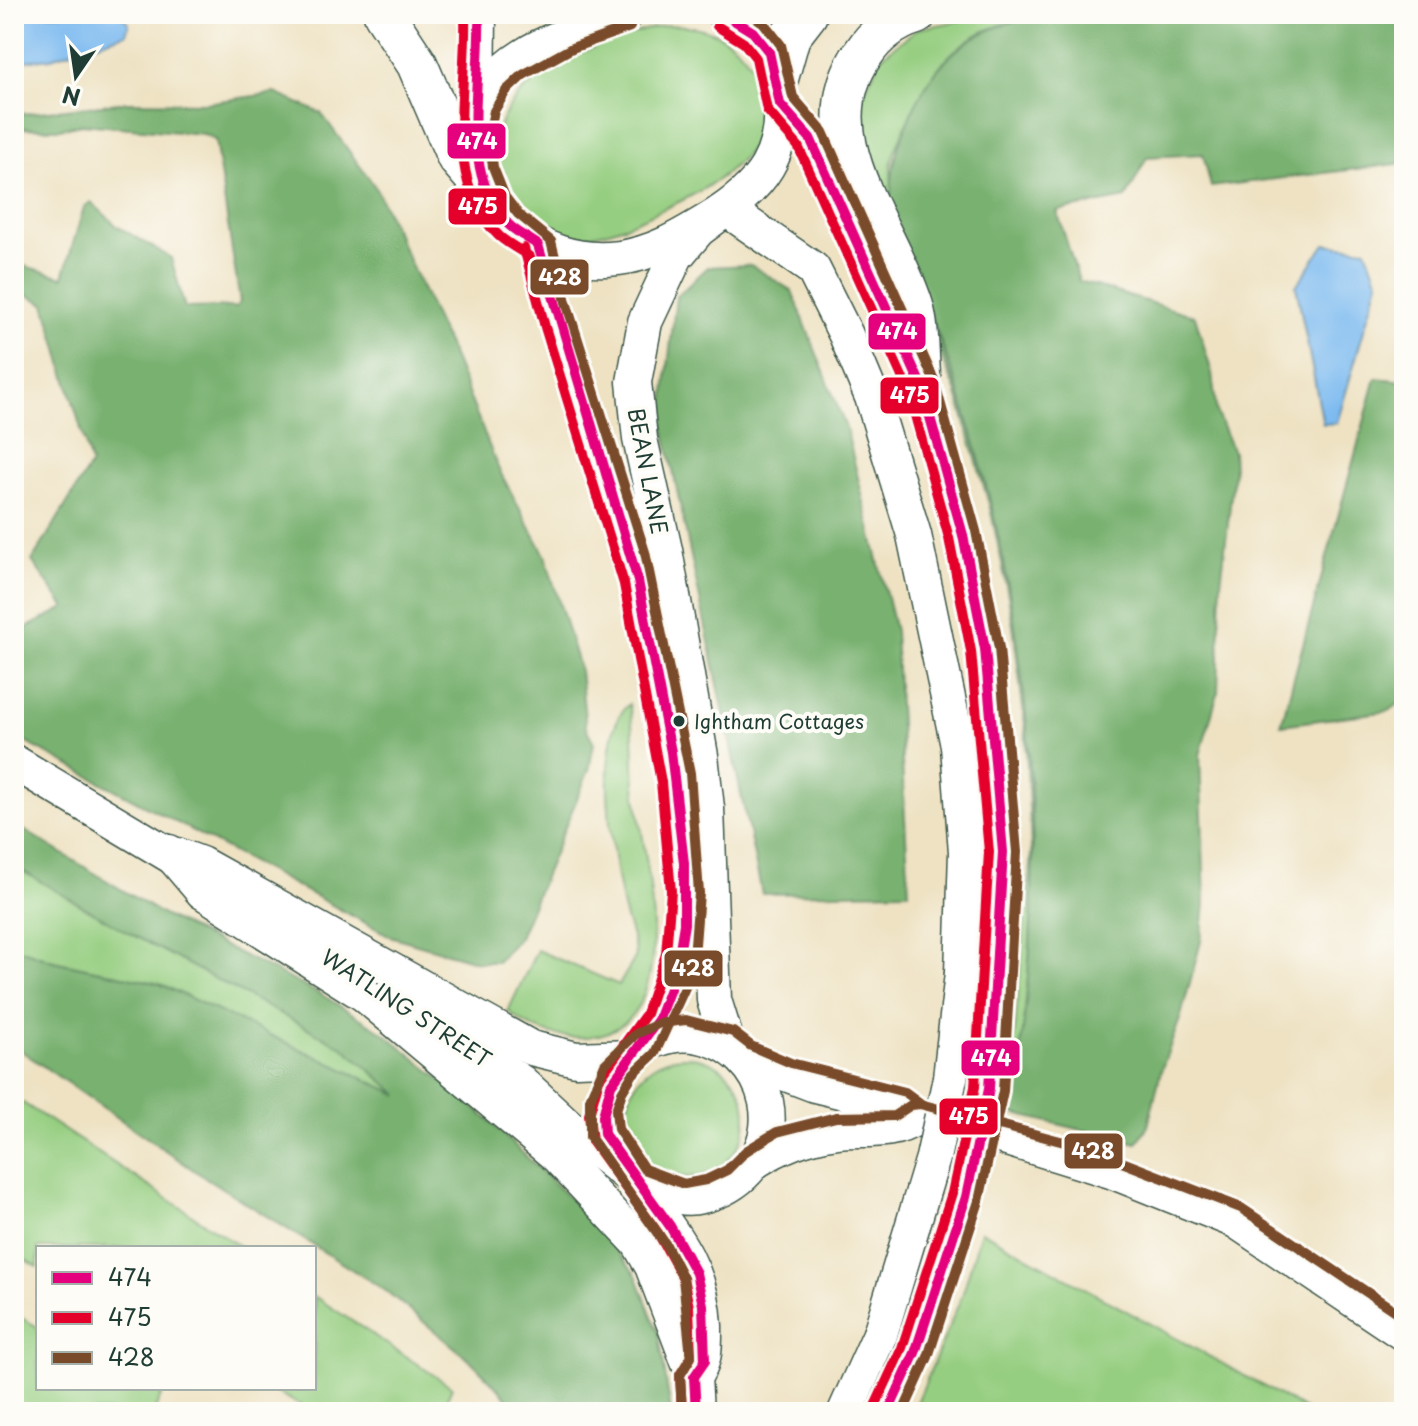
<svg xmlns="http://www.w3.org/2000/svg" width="1418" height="1426" viewBox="0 0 1418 1426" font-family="'Playpen Sans',sans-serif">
	<rect width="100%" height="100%" fill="#fdfcf7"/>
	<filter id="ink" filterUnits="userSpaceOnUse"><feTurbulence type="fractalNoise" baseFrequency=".0125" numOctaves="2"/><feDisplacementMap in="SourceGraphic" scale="16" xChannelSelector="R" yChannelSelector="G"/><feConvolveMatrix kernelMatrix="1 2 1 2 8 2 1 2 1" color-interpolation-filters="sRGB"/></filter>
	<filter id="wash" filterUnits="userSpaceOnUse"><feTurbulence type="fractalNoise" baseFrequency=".006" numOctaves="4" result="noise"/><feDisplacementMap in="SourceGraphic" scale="32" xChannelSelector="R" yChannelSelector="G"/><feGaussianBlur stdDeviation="1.8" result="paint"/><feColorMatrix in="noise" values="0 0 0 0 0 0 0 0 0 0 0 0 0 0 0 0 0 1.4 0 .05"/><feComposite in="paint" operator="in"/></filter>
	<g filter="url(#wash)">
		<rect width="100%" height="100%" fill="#eee2c3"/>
		<!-- green -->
		<g fill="#96ce81" stroke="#5a865a" stroke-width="2">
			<path d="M995,14H1068C985,18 942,42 909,119C903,135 891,153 891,170C890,190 903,215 908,234C918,267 926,300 936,332C948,369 963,404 973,441C1028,640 1045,845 1021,1050L1013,1049L1031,852L1025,726L1010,601L990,508L956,391L924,316L864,146L862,96L881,57L917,29Z"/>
			<path d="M667,25C702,25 730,33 750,63C797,134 724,182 668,207C616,231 551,263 511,199C448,97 590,40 667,25Z"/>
			<path d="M629,704C636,733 632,765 636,795C644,859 690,1028 587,1037C558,1039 529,1030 508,1011L537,950L619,985L635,958C636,940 625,921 622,903C613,859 592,735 629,704Z"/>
			<path d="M14,866L127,932L343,1047L402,1097L160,984L53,961L14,947Z"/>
			<circle cx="686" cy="1117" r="60"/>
			<path d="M14,1097L242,1248H38V1267L14,1254Z"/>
			<path d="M981,1231L1310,1412H913L962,1296Z"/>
			<path d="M314,1296L452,1387L441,1412H314L268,1388H314Z"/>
			<path d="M14,1314L38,1327V1388H151L162,1394L154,1412H14Z"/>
		</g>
		<!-- forest -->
		<g fill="#78b16f" stroke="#4c7752" stroke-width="2">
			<path d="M1068,14H1404V163L1211,187L1203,154L1147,157L1126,198L1057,211L1079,281L1195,316L1212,373L1217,414L1233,452L1234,471L1221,583L1218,692L1200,755L1205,904L1201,941L1181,1016L1161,1071L1148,1126L1137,1143L1011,1113C1052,877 1035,627 961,398C942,339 916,281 892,223C888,182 894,154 910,116C942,43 990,18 1068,14Z"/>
			<path d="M275,93L321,113L376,188L455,361L499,470L545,555L580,671L586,728L594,743L589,770L519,937L497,962H478L390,936L14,736V634L65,608L32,561L91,464L45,304L14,288V263L63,277L84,207L91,202L117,226L171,258L185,308L236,307L240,302L215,140L204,134L81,124L60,129L14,128V115L128,102L206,103Z"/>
			<path d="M751,265L792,291L846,428L895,631L909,892L762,894L662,419L676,297L708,267Z"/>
			<path d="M1376,378L1404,381V700L1389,711L1281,725Z"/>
			<path d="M14,824L165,916L324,996L384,1033L477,1109L592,1220L636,1275L659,1334L671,1412H521L470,1360L386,1291L195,1171L14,1046V947L53,961L160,984L399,1095L343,1047L127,932L14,866Z"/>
		</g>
		<!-- water -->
		<g fill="#7cbaf0" stroke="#4e7c92" stroke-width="2">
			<path d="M14,14H119L129,23L126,34L51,58L14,62Z"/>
			<path d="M1325,244L1366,249L1378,282L1337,423L1323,424L1296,286Z"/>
		</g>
	</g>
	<g filter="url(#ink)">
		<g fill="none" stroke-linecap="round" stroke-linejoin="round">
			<!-- major casing -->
			<g stroke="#3e5649" stroke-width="37">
				<g id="major">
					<path d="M625,14C572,34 490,52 477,117C460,203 536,269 619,258C652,254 679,238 707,221C762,188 789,153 778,88C772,52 757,30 724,14"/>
					<path d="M780,104L810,138L921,385L963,535L985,649L1003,824L1002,910L989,1089"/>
					<path d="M478,107L479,14"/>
					<path d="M726,209L698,230L676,256L645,322L634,382L640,439L665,550L701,756L707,808L714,1000L728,1045"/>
					<path d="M726,209L813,269L846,335L872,397L914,535L958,746L966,852L962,973"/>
					<path d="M538,245L552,306L631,555L676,774L685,893L679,968L643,1046"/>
					<path d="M14,762L188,866"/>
					<path d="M169,852L203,892L365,995L556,1155L638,1242L652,1266L694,1377L696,1412"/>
					<path d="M177,855L201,864L531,1048L576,1059L630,1057"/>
					<path d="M414,1011L521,1082L582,1139L632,1178"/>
					<path d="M744,1058L815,1085L901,1106L916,1118C890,1135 866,1128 837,1131C805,1135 780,1146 754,1162"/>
					<path d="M1007,1139L1111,1171L1236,1221L1404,1334"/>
					<path d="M635,1181C650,1186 666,1195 681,1197C694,1200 710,1194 722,1189C797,1151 774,1046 693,1035C670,1032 644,1042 627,1059C610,1077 596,1106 603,1131C607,1143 618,1156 625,1167C660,1220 702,1258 705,1326C705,1348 706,1360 694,1377"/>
					<path d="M845,1412L880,1334"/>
					<path d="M888,1412L915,1353"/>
				</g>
			</g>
			<!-- highway casing -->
			<g stroke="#3e5649" stroke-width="43">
				<g id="highway">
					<path d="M384,14L417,64L457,157L482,186"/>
					<path d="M916,14C893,21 876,34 863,54C806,136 889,228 913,306C920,330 918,360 921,385"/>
					<path d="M777,82L790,36L807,14"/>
				</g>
			</g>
			<!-- major -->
			<use href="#major" stroke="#fff" stroke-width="34"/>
			<!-- highway -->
			<use href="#highway" stroke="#fff" stroke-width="40"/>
			<!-- major-bridge casing -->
			<g stroke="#3e5649" stroke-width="37" stroke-linecap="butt">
				<g id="major-bridge">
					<path d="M880,1334L933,1158L950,1078L962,973"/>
					<path d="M915,1353L966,1197L989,1089"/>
				</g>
			</g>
			<!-- major-bridge -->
			<use href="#major-bridge" stroke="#fff" stroke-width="34"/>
			<!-- bus-1 casing -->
			<g stroke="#fdfcf7" stroke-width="16">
				<g id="bus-1">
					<path d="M479,14C482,81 457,170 508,224C516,232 528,238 538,245"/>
					<path d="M724,14L753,32L769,52L780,104L810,138L921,385L963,535L985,649L1003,852L989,1089L966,1197L915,1353L888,1412"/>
					<path d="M538,245L638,581L671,752L684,863V924L676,973L658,1020L611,1085L603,1116L604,1134L670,1226L696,1273L703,1305L705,1361L694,1377L696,1412"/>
				</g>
			</g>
			<!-- bus-2 casing -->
			<g stroke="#fdfcf7" stroke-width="16">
				<g id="bus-2">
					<path d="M465,15C468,84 441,181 499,236C508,244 520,250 530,257"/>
					<path d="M717,26L744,43L756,58L767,110L798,146L908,390L949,538L971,651L989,852L975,1087L952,1193L902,1348L875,1406"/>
					<path d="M524,248L545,327L624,584L661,782L671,891L666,954L646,1014L599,1079L589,1115L592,1141L658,1233L683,1278L689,1307L691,1357L680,1375L682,1412"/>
				</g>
			</g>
			<!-- bus-3 casing -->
			<g stroke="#fdfcf7" stroke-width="16">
				<g id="bus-3">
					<path d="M751,14L763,22L781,45L793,97L823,132L934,380L976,531L999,648L1017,852L1003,1091L979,1201L928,1357L903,1412"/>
					<path d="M630,27L572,48L523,75L506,91L494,111L489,135L493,167L505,197L518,214L551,241L566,302L645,552L690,773L699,893L693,970L655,1053L633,1074L622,1092L616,1110L618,1129L644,1169L684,1184L706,1180L727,1170L746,1151L777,1132L836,1117L894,1116L911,1105L920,1104L1083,1147L1241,1208L1404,1317"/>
					<path d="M682,1412L680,1375L691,1357L683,1278L666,1245L590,1137V1099L605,1064L636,1034L660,1023L686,1020L733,1032L751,1046L791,1063L905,1092L920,1103"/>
				</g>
			</g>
			<!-- bus-1 -->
			<use href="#bus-1" stroke="#e5007d" stroke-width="10"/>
			<!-- bus-2 -->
			<use href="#bus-2" stroke="#e4002b" stroke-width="10"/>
			<!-- bus-3 -->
			<use href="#bus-3" stroke="#7a4b2a" stroke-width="10"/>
		</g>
	</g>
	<!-- markers -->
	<circle fill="#1f3d34" stroke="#fdfcf7" stroke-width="3" cx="679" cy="721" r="7"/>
	<g text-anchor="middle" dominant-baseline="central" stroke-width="8" stroke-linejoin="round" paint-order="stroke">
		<!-- bus labels -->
		<g font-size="20" fill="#1f3d34" stroke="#fdfcf7" text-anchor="start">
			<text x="694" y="721">Ightham Cottages</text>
		</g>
		<!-- street labels -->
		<g font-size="22" fill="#1f3d34" stroke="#fdfcf7">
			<text transform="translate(649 471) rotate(79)">BEAN LANE</text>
			<text transform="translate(407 1007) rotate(33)">WATLING STREET</text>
		</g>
	</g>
	<g stroke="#fdfcf7" stroke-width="3">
		<rect x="446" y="122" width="61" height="38" rx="8" fill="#e5007d"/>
		<rect x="447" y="187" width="61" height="39" rx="8" fill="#e4002b"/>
		<rect x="529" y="258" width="61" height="38" rx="8" fill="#7a4b2a"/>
		<rect x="867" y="312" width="60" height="39" rx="8" fill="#e5007d"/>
		<rect x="879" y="376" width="61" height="39" rx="8" fill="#e4002b"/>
		<rect x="663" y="949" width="61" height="39" rx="8" fill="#7a4b2a"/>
		<rect x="960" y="1039" width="61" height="38" rx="8" fill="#e5007d"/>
		<rect x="938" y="1097" width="61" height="39" rx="8" fill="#e4002b"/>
		<rect x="1063" y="1132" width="61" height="38" rx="8" fill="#7a4b2a"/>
	</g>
	<g font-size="22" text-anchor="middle" font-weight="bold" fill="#fff">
		<text x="477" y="149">474</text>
		<text x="478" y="214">475</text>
		<text x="560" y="285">428</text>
		<text x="897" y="339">474</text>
		<text x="910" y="403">475</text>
		<text x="693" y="976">428</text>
		<text x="991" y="1066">474</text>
		<text x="969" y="1124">475</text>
		<text x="1093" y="1159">428</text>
	</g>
	<!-- margin -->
	<rect width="1418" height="1426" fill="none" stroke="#fdfcf7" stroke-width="48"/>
	<!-- legend -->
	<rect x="36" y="1246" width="280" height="144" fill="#fdfcf7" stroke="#a4b0a9" stroke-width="2"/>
	<rect x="52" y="1272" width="40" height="12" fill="#e5007d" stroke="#a4b0a9" stroke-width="2"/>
	<text x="108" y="1286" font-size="24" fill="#1f3d34">474</text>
	<rect x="52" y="1312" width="40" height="12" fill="#e4002b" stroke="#a4b0a9" stroke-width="2"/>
	<text x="108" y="1326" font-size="24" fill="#1f3d34">475</text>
	<rect x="52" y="1352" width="40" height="12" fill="#7a4b2a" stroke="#a4b0a9" stroke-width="2"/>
	<text x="108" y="1366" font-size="24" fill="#1f3d34">428</text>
	<!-- north arrow -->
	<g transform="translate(76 76) rotate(193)" stroke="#fdfcf7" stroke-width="6" paint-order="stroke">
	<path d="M0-6L14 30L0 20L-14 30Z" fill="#1f3d34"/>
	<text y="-12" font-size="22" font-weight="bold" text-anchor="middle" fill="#1f3d34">N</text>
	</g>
</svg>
